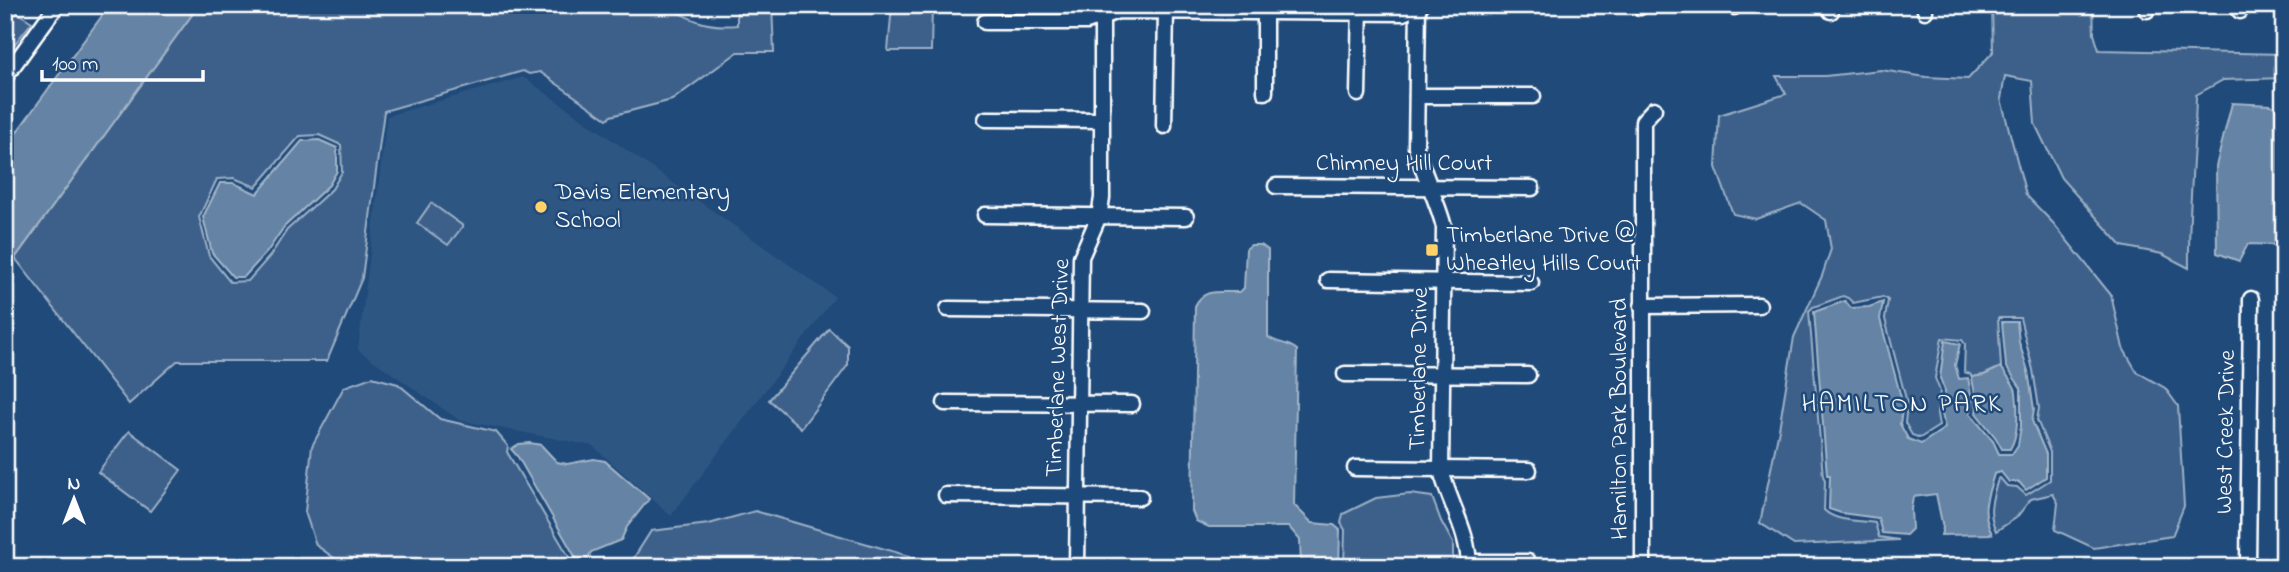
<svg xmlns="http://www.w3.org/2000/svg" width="2289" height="572" viewBox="0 0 2289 572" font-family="'Indie Flower',sans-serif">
	<rect width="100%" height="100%" fill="#1f4a7a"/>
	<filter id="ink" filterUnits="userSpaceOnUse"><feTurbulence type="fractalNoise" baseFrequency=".0143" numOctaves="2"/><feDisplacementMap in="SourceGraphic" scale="14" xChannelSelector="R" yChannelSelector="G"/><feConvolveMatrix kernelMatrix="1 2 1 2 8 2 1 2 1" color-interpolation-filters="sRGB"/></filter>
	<g filter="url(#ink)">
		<!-- built -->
		<path fill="#2e5683" d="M523,77L835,297L671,516L593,446L459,420L358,350L387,116Z"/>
		<!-- green -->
		<g fill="#3c618b" stroke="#9eb0c5" stroke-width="2" fill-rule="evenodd">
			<path d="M5,5L32,22L5,56Z"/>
			<path d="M199,5H664C691,20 707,28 737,25V5H772L774,52H738L672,100L611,116L607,119L540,72L529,74L523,71L384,111L362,278L327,361H177L129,404L15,258ZM319,135L341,145L342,172L332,189L287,230L270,256L248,281L230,282L209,256L199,217L217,179L234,178L256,187L300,136Z"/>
			<path d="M892,5H932L931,51H888Z"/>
			<path d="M1992,5H2093L2094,34L2099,50L2284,54V78L2223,80L2196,95C2195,153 2188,210 2189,268L2162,254L2122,246L2061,178L2035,124L2032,81L2005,76L2001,99L2026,195L2053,223L2111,295L2123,348L2137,372L2165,388L2178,406L2184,506L2172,536L2094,548L2055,530L2058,503L2053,494L2031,499L2016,518L1996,531C1987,512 1992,499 1998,479L2000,478L2007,486L2017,487L2026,495L2050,480V452L2037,420L2039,408L2033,370L2020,318H1998L2001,367L1984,375L1972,377L1970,374L1964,372L1965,344L1962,340L1942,338L1935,378L1940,391L1937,414L1939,426L1920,438L1912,435L1905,423L1907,403L1885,319L1888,300L1883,297L1853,303L1848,298L1843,296L1813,307L1809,311L1823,476L1825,480L1824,510C1836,522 1859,520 1875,523L1879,537L1899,540L1794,545L1760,523L1779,429L1794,337L1822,276L1831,249L1826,220L1801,203L1756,219L1733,214L1716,167L1719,115L1786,94L1776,76H1825L1881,70L1926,77L1968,79L1993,52Z"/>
			<path d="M431,203L463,226L448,245L417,223Z"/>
			<path d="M829,329L848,346V365L801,428L769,400Z"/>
			<path d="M372,377L398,384L440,419L496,432L508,446L507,452L575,567H347L316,545L305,512L312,446L344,387Z"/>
			<path d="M129,431L181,470L150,511L98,472Z"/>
			<path d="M1410,494L1432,497L1441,521L1453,543V567H1344L1345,530L1341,523L1343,514L1376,498Z"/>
			<path d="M755,511L926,561V567H628L651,531L709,524Z"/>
		</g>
		<!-- water -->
		<g fill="#6583a4" stroke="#a3b5c8" stroke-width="2">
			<path d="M110,5H199L5,272V148Z"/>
			<path d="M2232,103L2271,105L2284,114V245L2248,244L2239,261L2217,253L2216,166Z"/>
			<path d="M319,140L337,148V171L329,185L284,227L267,252L244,277H233L212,253L203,217L220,183H234L257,194L302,141Z"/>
			<path d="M1251,245H1261L1268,250V337C1278,344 1288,342 1297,350L1294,505L1312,523L1334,525L1340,530L1339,567H1301L1300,540L1289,527H1209L1196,521L1192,511L1195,306C1204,287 1221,293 1240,292L1244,288L1246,249Z"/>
			<path d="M1845,301L1851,308L1869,307L1883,302L1880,319L1903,405L1900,424L1908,439L1921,444L1945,428L1942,414L1945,391L1940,378L1945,341L1960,344L1955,365L1959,379L1968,378L1973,405L1970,414L1993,441L1999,454H2012L2018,445L2021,426V388L2006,366L2002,322H2017L2019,342L2028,371L2034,409L2032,421L2046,454V477L2026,490L2019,482H2009L2001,472L1994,474C1987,499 1980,510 1992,534L1941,535L1943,528L1936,494L1913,497L1911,509L1912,529L1906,535L1882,533L1878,518L1841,513L1829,509L1830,475H1827L1814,312Z"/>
			<path d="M2001,367C2006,375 2015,384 2016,392C2018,408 2019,435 2010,449H2002L1996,438L1976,413C1979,401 1973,390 1972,377L1984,375Z"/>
			<path d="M530,443L541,445L557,462L567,464L594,459L605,461L649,499L627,527L621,540L591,552L584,567H581L518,457L511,449L519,444Z"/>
		</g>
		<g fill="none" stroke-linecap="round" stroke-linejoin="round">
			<!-- minor casing -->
			<g stroke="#fff" stroke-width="19">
				<g id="minor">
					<path d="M1418,5L1416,147C1423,175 1437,199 1444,227L1441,470C1449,503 1469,532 1469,567"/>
					<path d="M1640,7L1641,5"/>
					<path d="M1734,7V5"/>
					<path d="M2147,10V5"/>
					<path d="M1831,11V5"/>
					<path d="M1925,11V5"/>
					<path d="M2240,11L2241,5"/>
					<path d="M985,22H1087L1118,11L1403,13L1421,5"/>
					<path d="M5,77L57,5"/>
					<path d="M1265,92V12"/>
					<path d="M1358,94L1360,5"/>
					<path d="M1417,96H1533"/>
					<path d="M986,119L1101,120"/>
					<path d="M1164,126L1166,11"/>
					<path d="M1276,186L1532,188"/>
					<path d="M985,215L1186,217"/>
					<path d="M1328,280L1531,283"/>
					<path d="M1642,306L1759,305"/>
					<path d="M948,309L1143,311"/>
					<path d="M1345,374L1528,375"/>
					<path d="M945,403L1132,404"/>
					<path d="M1355,468L1529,470"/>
					<path d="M946,495L1140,497"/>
					<path d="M1470,562H1528"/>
					<path d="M1077,567L1081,257L1099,216L1102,198V5"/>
					<path d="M1643,567V121L1654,109"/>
					<path d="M2248,567L2251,299"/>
				</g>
			</g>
			<!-- minor -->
			<use href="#minor" stroke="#1f4a7a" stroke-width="14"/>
		</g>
	</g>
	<!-- markers -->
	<g fill="#ffd166" stroke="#1f4a7a" stroke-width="2.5">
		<circle cx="541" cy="207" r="7"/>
		<rect x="1425" y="243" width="14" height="14" rx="3.5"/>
	</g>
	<g text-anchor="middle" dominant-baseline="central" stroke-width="5" stroke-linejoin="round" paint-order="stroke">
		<!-- street labels -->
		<g font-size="24" fill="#fff" stroke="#1f4a7a">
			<text x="1404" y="164">Chimney Hill Court</text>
			<text transform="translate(1059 368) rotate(-88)">Timberlane West Drive</text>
			<text transform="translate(1420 369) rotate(-89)">Timberlane Drive</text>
			<text transform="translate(1620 419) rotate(-90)">Hamilton Park Boulevard</text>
			<text transform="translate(2227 432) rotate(-89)">West Creek Drive</text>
		</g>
		<!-- poi labels -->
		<g font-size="24" fill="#fff" stroke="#1f4a7a" text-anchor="start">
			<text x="555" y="193">Davis Elementary<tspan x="555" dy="28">School</tspan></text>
			<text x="1446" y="236">Timberlane Drive @<tspan x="1446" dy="28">Wheatley Hills Court</tspan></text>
		</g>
		<!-- neighbourhood labels -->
		<g font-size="26" letter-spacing="2" fill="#fff" stroke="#1f4a7a">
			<text x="1902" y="405">HAMILTON PARK</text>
		</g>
	</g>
	<!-- margin -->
	<rect width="2289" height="572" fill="none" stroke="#1f4a7a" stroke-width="28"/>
	<rect x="14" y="14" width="2261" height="544" fill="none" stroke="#fff" stroke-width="2.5" filter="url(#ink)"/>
	<!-- north arrow -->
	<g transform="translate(74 499)" stroke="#1f4a7a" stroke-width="5" paint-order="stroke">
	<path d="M0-5L12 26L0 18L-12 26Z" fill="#ffffff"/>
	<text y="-10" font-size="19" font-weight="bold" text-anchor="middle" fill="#ffffff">N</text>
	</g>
	<!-- scale -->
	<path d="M42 70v10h161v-10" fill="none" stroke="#ffffff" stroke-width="3.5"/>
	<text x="52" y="70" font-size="21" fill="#ffffff" stroke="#1f4a7a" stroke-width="5" paint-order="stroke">100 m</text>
</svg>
